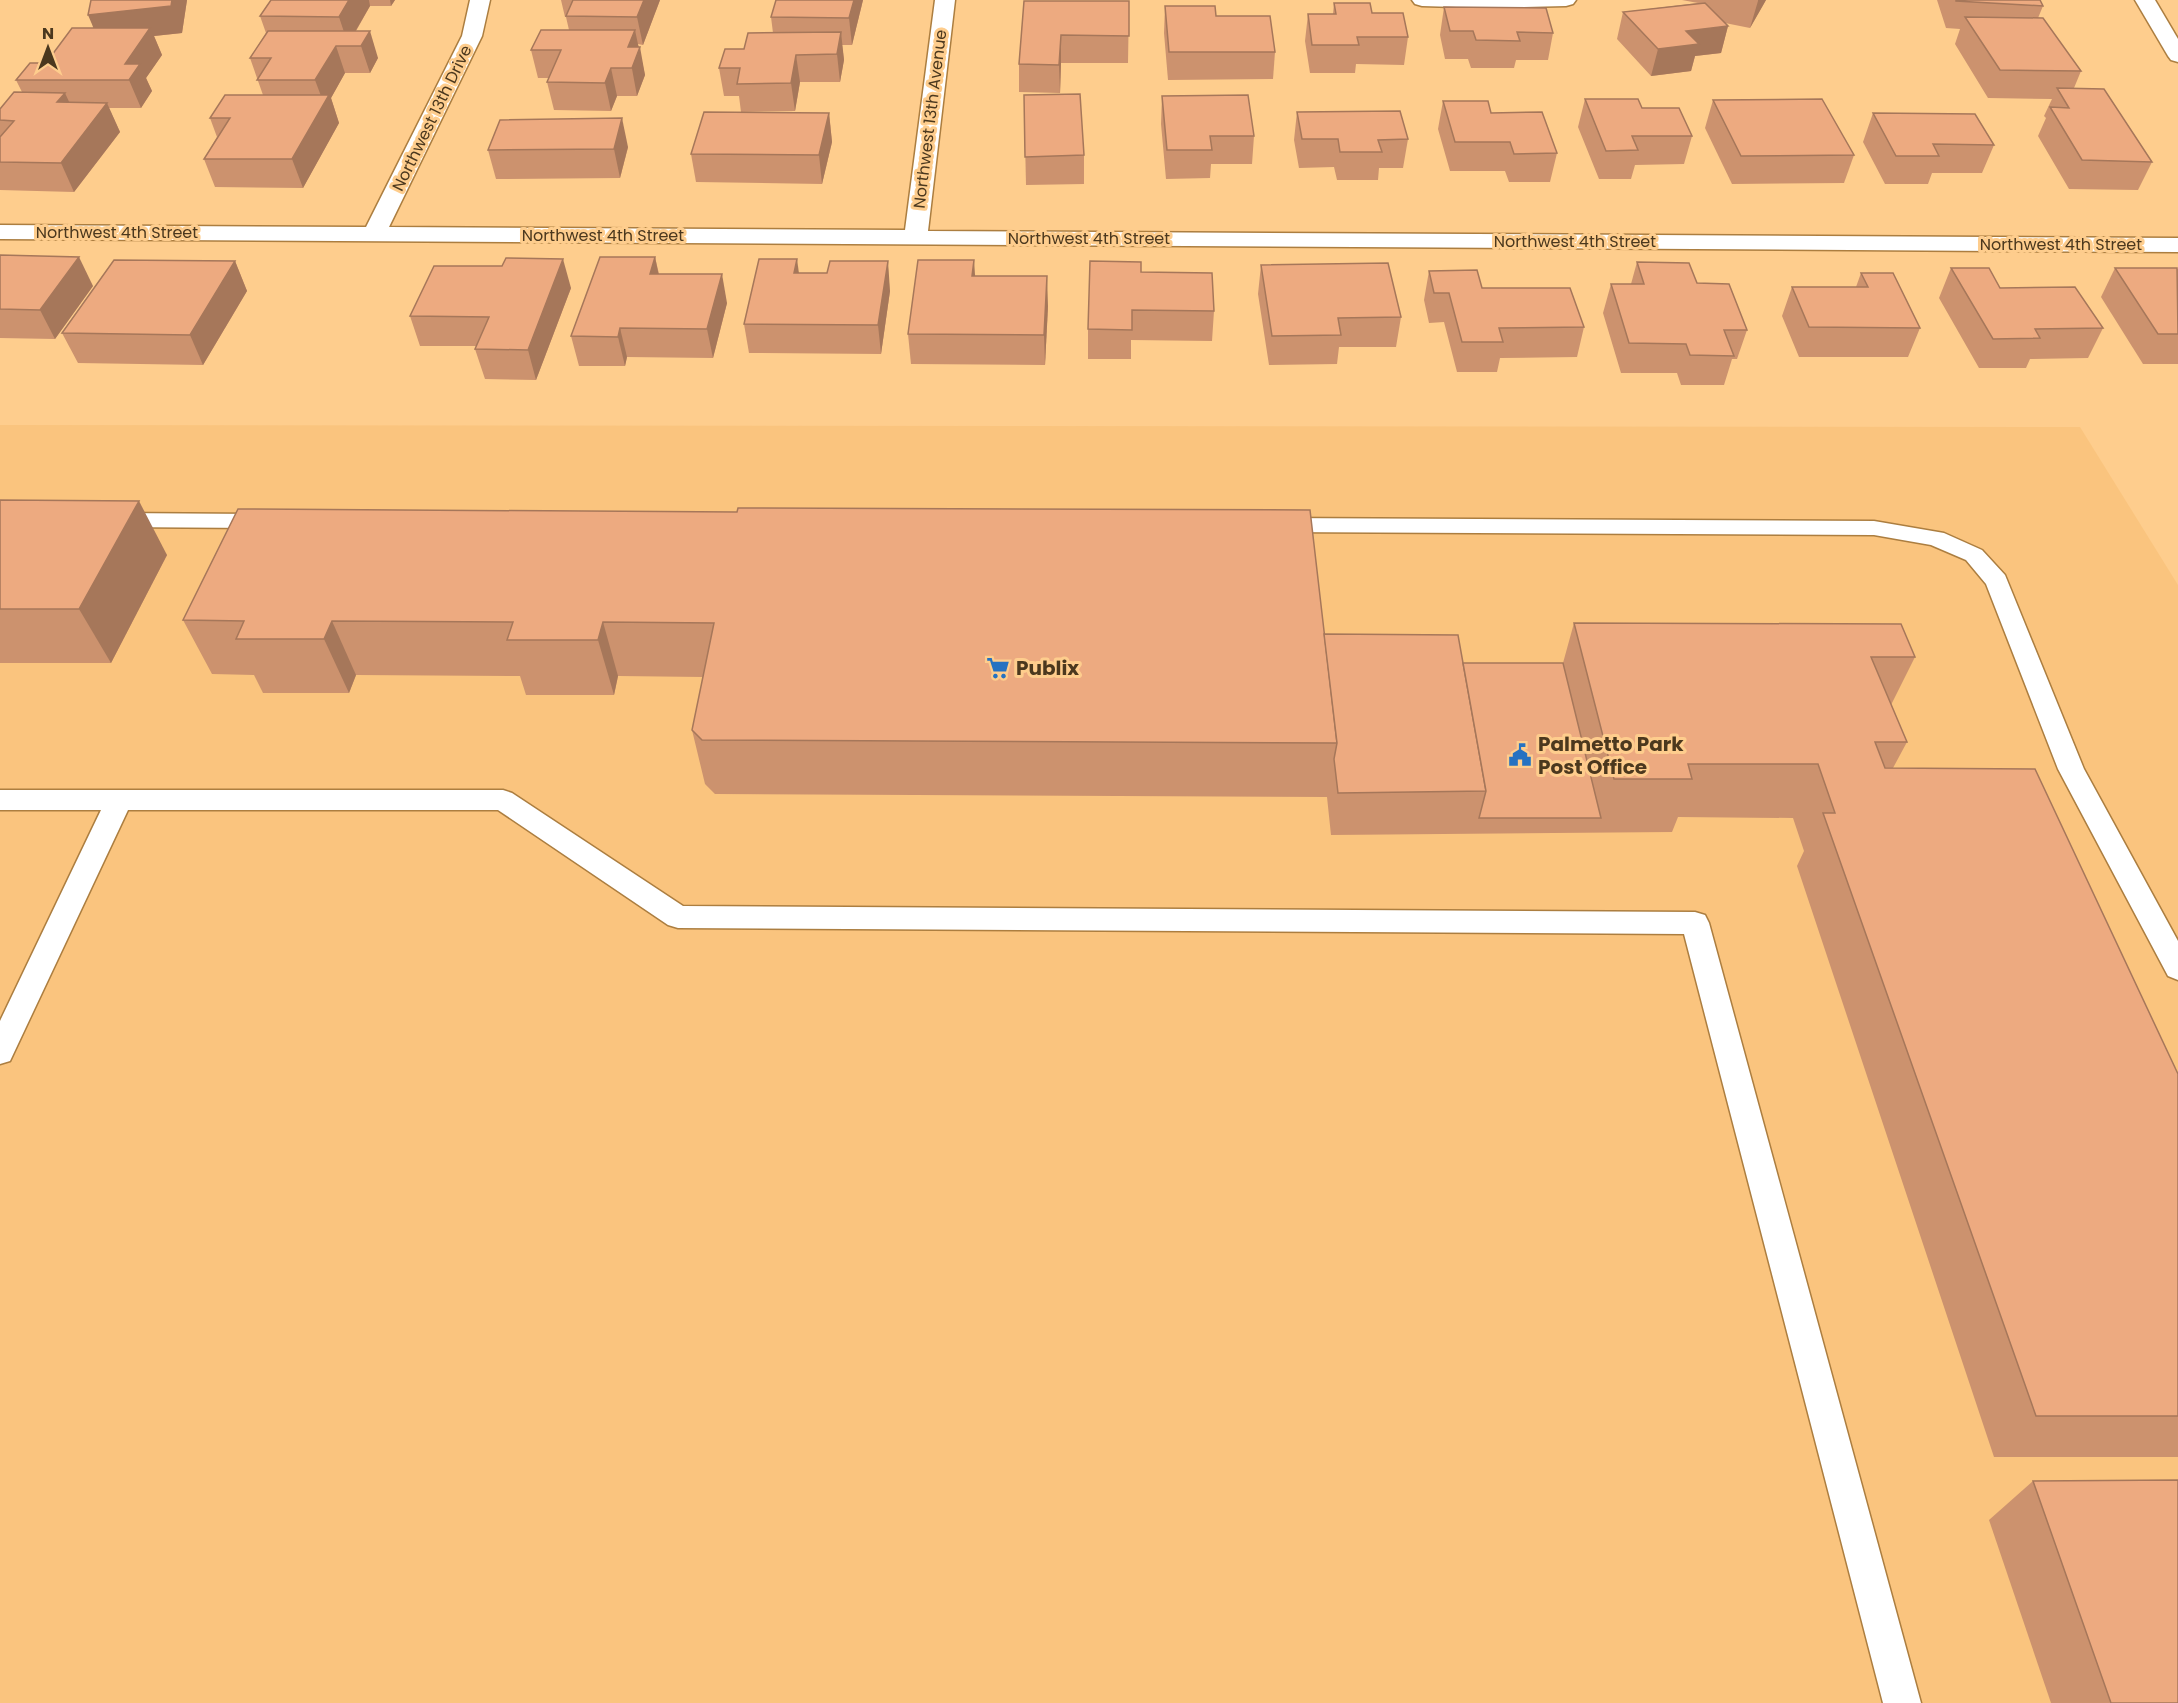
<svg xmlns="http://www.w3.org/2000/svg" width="2178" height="1703" viewBox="0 0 2178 1703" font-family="Poppins,sans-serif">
	<rect width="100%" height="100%" fill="#fecd8d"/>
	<!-- built -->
	<path fill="#fac47e" d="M0,425L2080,427L2178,585V1703H0Z"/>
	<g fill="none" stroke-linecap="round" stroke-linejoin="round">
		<!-- service casing -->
		<g stroke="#ac7e40" stroke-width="3">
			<g id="service">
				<path d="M115,513L268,514L276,516L279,521L276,526L268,528L115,527L107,525L104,520L107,515Z"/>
				<path d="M1276,518L1874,521L1944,533L1982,550L2005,575L2084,769L2178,941V980L2168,976L2058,769L1986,584L1966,560L1931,545L1874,535L1276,532L1268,530L1265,525L1268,520Z"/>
				<path d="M0,790H503L512,793L683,906L1695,912L1705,915L1709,923L1921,1703H1883L1684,934L678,928L668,925L498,810H128L10,1061L0,1064V1021L101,810H0Z"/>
			</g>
		</g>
		<!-- minor casing -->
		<g stroke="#ac7e40" stroke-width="3">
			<g id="minor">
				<path d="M470,0H490L482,36L389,227L905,230L935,0H955L928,231L2178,238V252L0,239V225L366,227L462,36Z"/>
				<path d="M1412,0H1576L1573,4L1566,6L1489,8L1422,6L1415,4Z"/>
			</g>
		</g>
		<!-- tertiary casing -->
		<g stroke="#ac7e40" stroke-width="3">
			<path id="tertiary" d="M2135,0H2155L2178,39V62L2171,60L2168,56Z"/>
		</g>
		<!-- service -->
		<use href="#service" fill="#fff" fill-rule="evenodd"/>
		<!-- minor -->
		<use href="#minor" fill="#fff" fill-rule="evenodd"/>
		<!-- tertiary -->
		<use href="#tertiary" fill="#fff" fill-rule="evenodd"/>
	</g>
	<!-- wall -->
	<g fill="#cc926e">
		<path d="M91,0H187L182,33L154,36L162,55L146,78L152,91L141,108H109L120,132L74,192L0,190V109L22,92L16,80L46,63L93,28Z"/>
		<path d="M271,0H395L391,6H370L356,31L378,58L370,73H345L331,98L339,123L303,188L215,187L204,159L217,137L210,118L263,95L250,58L266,33L260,16Z"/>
		<path d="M561,0H660L643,45L638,44L645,75L637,96H617L611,111L554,110L547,82L549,78H538L531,50L569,30L566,17H565Z"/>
		<path d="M863,0L852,45H842L844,60L840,82H800L795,111L741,112L739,96H724L719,68L744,49L773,33L771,17Z"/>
		<path d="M1682,0H1766L1750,28L1725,23L1728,26L1721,53L1695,56L1691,71L1651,76L1617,39L1623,12L1698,3Z"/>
		<path d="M1937,0H2040L2043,6L2038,18L2081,71L2074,88L2152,162L2138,190L2069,189L2038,136L2046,118L2044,116L2052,99L1988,98L1955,44L1960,29L1946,28Z"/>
		<path d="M1024,1H1129L1128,63H1061L1060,93L1019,92V64Z"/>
		<path d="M1334,3L1372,13L1408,37L1404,65L1356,64L1355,73H1310L1305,41L1308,14H1333Z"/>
		<path d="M1165,6L1216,16L1275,52L1273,79L1168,80L1164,33Z"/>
		<path d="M1444,7L1553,33L1548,60H1516L1514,68H1471L1468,59H1445L1440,35Z"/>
		<path d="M1024,95L1084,155V184L1026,185Z"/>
		<path d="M1162,96L1254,136L1252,164H1211L1210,178L1166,179L1161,124Z"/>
		<path d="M1585,99L1642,108L1692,136L1684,164L1635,165L1631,179H1599L1578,127Z"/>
		<path d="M1713,100L1854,155L1844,183L1732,184L1705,128Z"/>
		<path d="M1443,101L1491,113L1557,153L1550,182H1509L1505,171H1450L1438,129Z"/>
		<path d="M1297,112L1408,139L1403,168H1379L1378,180H1337L1334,167L1299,168L1294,140Z"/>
		<path d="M829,113L832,142L822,184L696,182L691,154Z"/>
		<path d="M1873,113L1994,145L1982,173H1932L1928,184H1885L1863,142Z"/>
		<path d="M628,147L620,178L496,179L488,150Z"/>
		<path d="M0,255L93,286L55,339L0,338Z"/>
		<path d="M655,257L659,274L727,303L713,358L627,357L625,366H579L571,336Z"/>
		<path d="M235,261L247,291L203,365L78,363L62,333Z"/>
		<path d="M1637,262L1697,283L1747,330L1737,359H1732L1724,385H1681L1677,373H1621L1603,313L1611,284H1631Z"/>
		<path d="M1261,265L1401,317L1396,347H1339L1337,364L1269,365L1258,294Z"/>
		<path d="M1951,268L2103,328L2088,358L2030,359L2026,368H1979L1939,298Z"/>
		<path d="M2115,268L2178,269V364H2143L2101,297Z"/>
		<path d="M1429,271L1482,288L1584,327L1577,357L1500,358L1497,372H1457L1444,322L1429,323L1424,300Z"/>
		<path d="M1141,272L1214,311L1212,341L1131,340V359H1088V329Z"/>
		<path d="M799,273L890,291L881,354L749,353L744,324Z"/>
		<path d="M1861,273L1920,328L1908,357H1799L1782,316L1792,287H1856Z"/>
		<path d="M975,276L1048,306L1045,365L911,364L908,334Z"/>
		<path d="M571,288L536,380L485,379L475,349L477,346H420L410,316Z"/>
		<path d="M0,500L167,555L111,663H0Z"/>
		<path d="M238,509L1324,634L1463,663H1563L1574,623L1915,657L1891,705L1907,742L1893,768L2178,1074V1457H1994L1797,866L1804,851L1793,818L1678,817L1672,832L1331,835L1327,797L715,794L705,784L692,730L703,677L618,676L614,695H526L520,676L356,675L349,693H263L254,675L212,674L183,620Z"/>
		<path d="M2033,1481L2178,1703H2051L1989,1520Z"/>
	</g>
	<!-- shaded-wall -->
	<g fill="#a6775a">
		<path d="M172,0H187L182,33L154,36L162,55L146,78L152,91L141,108L129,80L100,43L88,15Z"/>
		<path d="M349,0H369L370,6L348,44L339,17Z"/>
		<path d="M390,0H395L391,6Z"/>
		<path d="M644,0H660L643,45L637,17Z"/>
		<path d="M854,0H863L852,45L849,18Z"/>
		<path d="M1758,0H1766L1750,28L1758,1Z"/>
		<path d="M1728,26L1721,53L1695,56L1691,71L1651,76L1658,49L1686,31Z"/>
		<path d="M635,30L639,49L640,47L645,75L637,96L628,47Z"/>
		<path d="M370,31L378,58L370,73L361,46Z"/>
		<path d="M841,32L844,60L840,82L837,54Z"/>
		<path d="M1061,35V63L1060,93L1059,65Z"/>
		<path d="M336,46L345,73L331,98L339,123L303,188L292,159L324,104L315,80Z"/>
		<path d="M796,55L800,82L795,111L791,83Z"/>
		<path d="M611,68L617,96L611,111L605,83Z"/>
		<path d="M65,93L78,121L57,102Z"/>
		<path d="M107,103L120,132L74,192L61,163Z"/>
		<path d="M829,113L832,142L822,184L819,155Z"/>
		<path d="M622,118L628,147L620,178L614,149Z"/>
		<path d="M79,257L93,286L55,339L40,310Z"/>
		<path d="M655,257L661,286L650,274Z"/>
		<path d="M563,259L571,288L536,380L528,350Z"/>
		<path d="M797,259L801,288L794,273Z"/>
		<path d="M974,260L976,289L972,276Z"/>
		<path d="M235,261L247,291L203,365L190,335Z"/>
		<path d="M888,261L890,291L881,354L878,325Z"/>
		<path d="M722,274L727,303L713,358L707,329Z"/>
		<path d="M1047,276L1048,306L1045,365L1044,335Z"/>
		<path d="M620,328L627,357L625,366L618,337Z"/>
		<path d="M139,501L167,555L111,663L79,609Z"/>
		<path d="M332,621L356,675L349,693L324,639Z"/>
		<path d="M603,622L618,676L614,695L598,640Z"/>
	</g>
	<!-- building -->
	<g fill="#edaa80" stroke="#a6775a" stroke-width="1.5">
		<path d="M91,0H172L171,6L88,15Z"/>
		<path d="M271,0H349L339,17L260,16Z"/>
		<path d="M573,0H644L637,17L566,16Z"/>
		<path d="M776,0H854L849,18L771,17Z"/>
		<path d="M1956,0H2040L2043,6L1956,1Z"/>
		<path d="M1024,1H1129V36L1061,35L1059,65L1019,64Z"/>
		<path d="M1334,3H1370L1372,13H1403L1408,37H1357L1359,45H1312L1308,14H1336Z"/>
		<path d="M1705,3L1728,26L1686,31L1699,44L1658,49L1623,12Z"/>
		<path d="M1165,6H1215L1216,16H1270L1275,52H1169Z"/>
		<path d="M1444,7L1546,8L1553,33L1517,32L1520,41L1476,40L1473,31H1450Z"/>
		<path d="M1965,17L2043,18L2081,71L2000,70Z"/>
		<path d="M72,28H150L125,64H140L129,80H16L30,63H46Z"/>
		<path d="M541,30H635L628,47H640L632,68H611L605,83L547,82L561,50H531Z"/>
		<path d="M268,31H370L361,46H336L315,80H257L271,58H250Z"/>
		<path d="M841,32L837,54L796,55L791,83L737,84L740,68H719L725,49H744L748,33Z"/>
		<path d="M2057,88L2104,89L2152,162L2082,160L2050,107L2069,108Z"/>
		<path d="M14,92L65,93L57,102L107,103L61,163L0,162V137L14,121L0,120V109Z"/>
		<path d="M1080,94L1084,155L1025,157L1024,95Z"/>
		<path d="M225,95H329L292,159H204L230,118H210Z"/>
		<path d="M1248,95L1254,136H1210L1212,150H1167L1162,96Z"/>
		<path d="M1585,99H1638L1642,108H1679L1692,136H1632L1638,150L1606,151Z"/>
		<path d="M1822,99L1854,155L1741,156L1713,100Z"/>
		<path d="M1443,101H1488L1491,113L1542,112L1557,153L1514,154L1510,142H1455Z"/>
		<path d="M1400,111L1408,139L1378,140L1382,152H1340L1338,139H1302L1297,112Z"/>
		<path d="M704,112L829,113L819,155L691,154Z"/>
		<path d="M1873,113L1975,114L1994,145L1933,144L1939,156H1896Z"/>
		<path d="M622,118L614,149L488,150L500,120Z"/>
		<path d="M0,255L79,257L40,310L0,309Z"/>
		<path d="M600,257H655L650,274H722L707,329L620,328L618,337L571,336Z"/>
		<path d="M506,258L563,259L528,350L475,349L489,317L410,316L434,266H502Z"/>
		<path d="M759,259H797L794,273H827L830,261H888L878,325L744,324Z"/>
		<path d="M114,260L235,261L190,335L62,333Z"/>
		<path d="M918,260H974L972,276H1047L1044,335L908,334Z"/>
		<path d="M1090,261L1141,262V272L1212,273L1214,311L1132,310V330L1088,329Z"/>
		<path d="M1637,262L1689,263L1697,283L1729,284L1747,330H1724L1734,356L1690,355L1686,344L1629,343L1611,284H1644Z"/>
		<path d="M1388,263L1401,317L1338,318L1341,335L1272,336L1261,265Z"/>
		<path d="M1951,268H1989L2000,288L2075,287L2103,328L2035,329L2040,338L1993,339Z"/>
		<path d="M2115,268H2177L2178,334H2158Z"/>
		<path d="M1477,270L1482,288H1570L1584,327L1499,328L1503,342H1462L1449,293H1434L1429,271Z"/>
		<path d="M1861,273H1893L1920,328L1809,327L1792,287H1868Z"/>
		<path d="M0,500L139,501L79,609H0Z"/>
		<path d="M738,508L1310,510L1337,743L702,740L692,730L714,623L603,622L598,640H507L513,622L332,621L324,639H236L244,621L183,620L238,509L737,512Z"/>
		<path d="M1574,623L1901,624L1915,657H1871L1907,742H1875L1885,768L2035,769L2178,1074V1416H2036L1823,813H1835L1818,764H1688L1692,779H1614Z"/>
		<path d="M1324,634L1458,635L1486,791L1338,793L1334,759L1337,743Z"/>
		<path d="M1463,663H1563L1601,818H1479L1486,791Z"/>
		<path d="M2178,1480V1703H2111L2033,1481Z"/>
	</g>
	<!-- icons -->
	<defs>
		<g id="supermarket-bare" transform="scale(1.8)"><path d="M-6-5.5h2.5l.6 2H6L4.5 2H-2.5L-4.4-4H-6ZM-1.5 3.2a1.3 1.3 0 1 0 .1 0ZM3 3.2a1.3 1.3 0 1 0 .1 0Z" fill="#2672c1" stroke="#fecd8d" stroke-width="2.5" paint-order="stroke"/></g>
		<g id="civic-bare" transform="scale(1.8)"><path d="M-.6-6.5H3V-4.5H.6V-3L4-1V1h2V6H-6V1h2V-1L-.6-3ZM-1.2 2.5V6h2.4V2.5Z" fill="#2672c1" stroke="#fecd8d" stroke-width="2.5" paint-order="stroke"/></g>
	</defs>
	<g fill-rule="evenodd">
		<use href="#supermarket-bare" x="998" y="668"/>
		<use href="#civic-bare" x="1520" y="755"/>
	</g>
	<g text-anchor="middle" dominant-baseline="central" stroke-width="6" stroke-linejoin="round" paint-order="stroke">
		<!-- far-street labels -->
		<g font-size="16" fill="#4b381e" stroke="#fecd8d">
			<text transform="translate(432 118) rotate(-64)">Northwest 13th Drive</text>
			<text transform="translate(930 119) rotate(-83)">Northwest 13th Avenue</text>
			<text x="117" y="232">Northwest 4th Street</text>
			<text x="603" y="235">Northwest 4th Street</text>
			<text x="1089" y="238">Northwest 4th Street</text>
			<text x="1575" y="241">Northwest 4th Street</text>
			<text x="2061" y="244">Northwest 4th Street</text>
		</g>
		<!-- poi labels -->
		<g font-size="20" font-weight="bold" fill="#4b381e" stroke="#fecd8d" text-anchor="start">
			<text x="1016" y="668">Publix</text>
			<text x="1538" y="744">Palmetto Park<tspan x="1538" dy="23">Post Office</tspan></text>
		</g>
	</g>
	<!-- north arrow -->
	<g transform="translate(48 48)" stroke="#fecd8d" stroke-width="4.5" paint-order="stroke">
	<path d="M0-4.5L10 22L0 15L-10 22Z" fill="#4b381e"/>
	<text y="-9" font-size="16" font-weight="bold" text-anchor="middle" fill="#4b381e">N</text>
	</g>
</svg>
